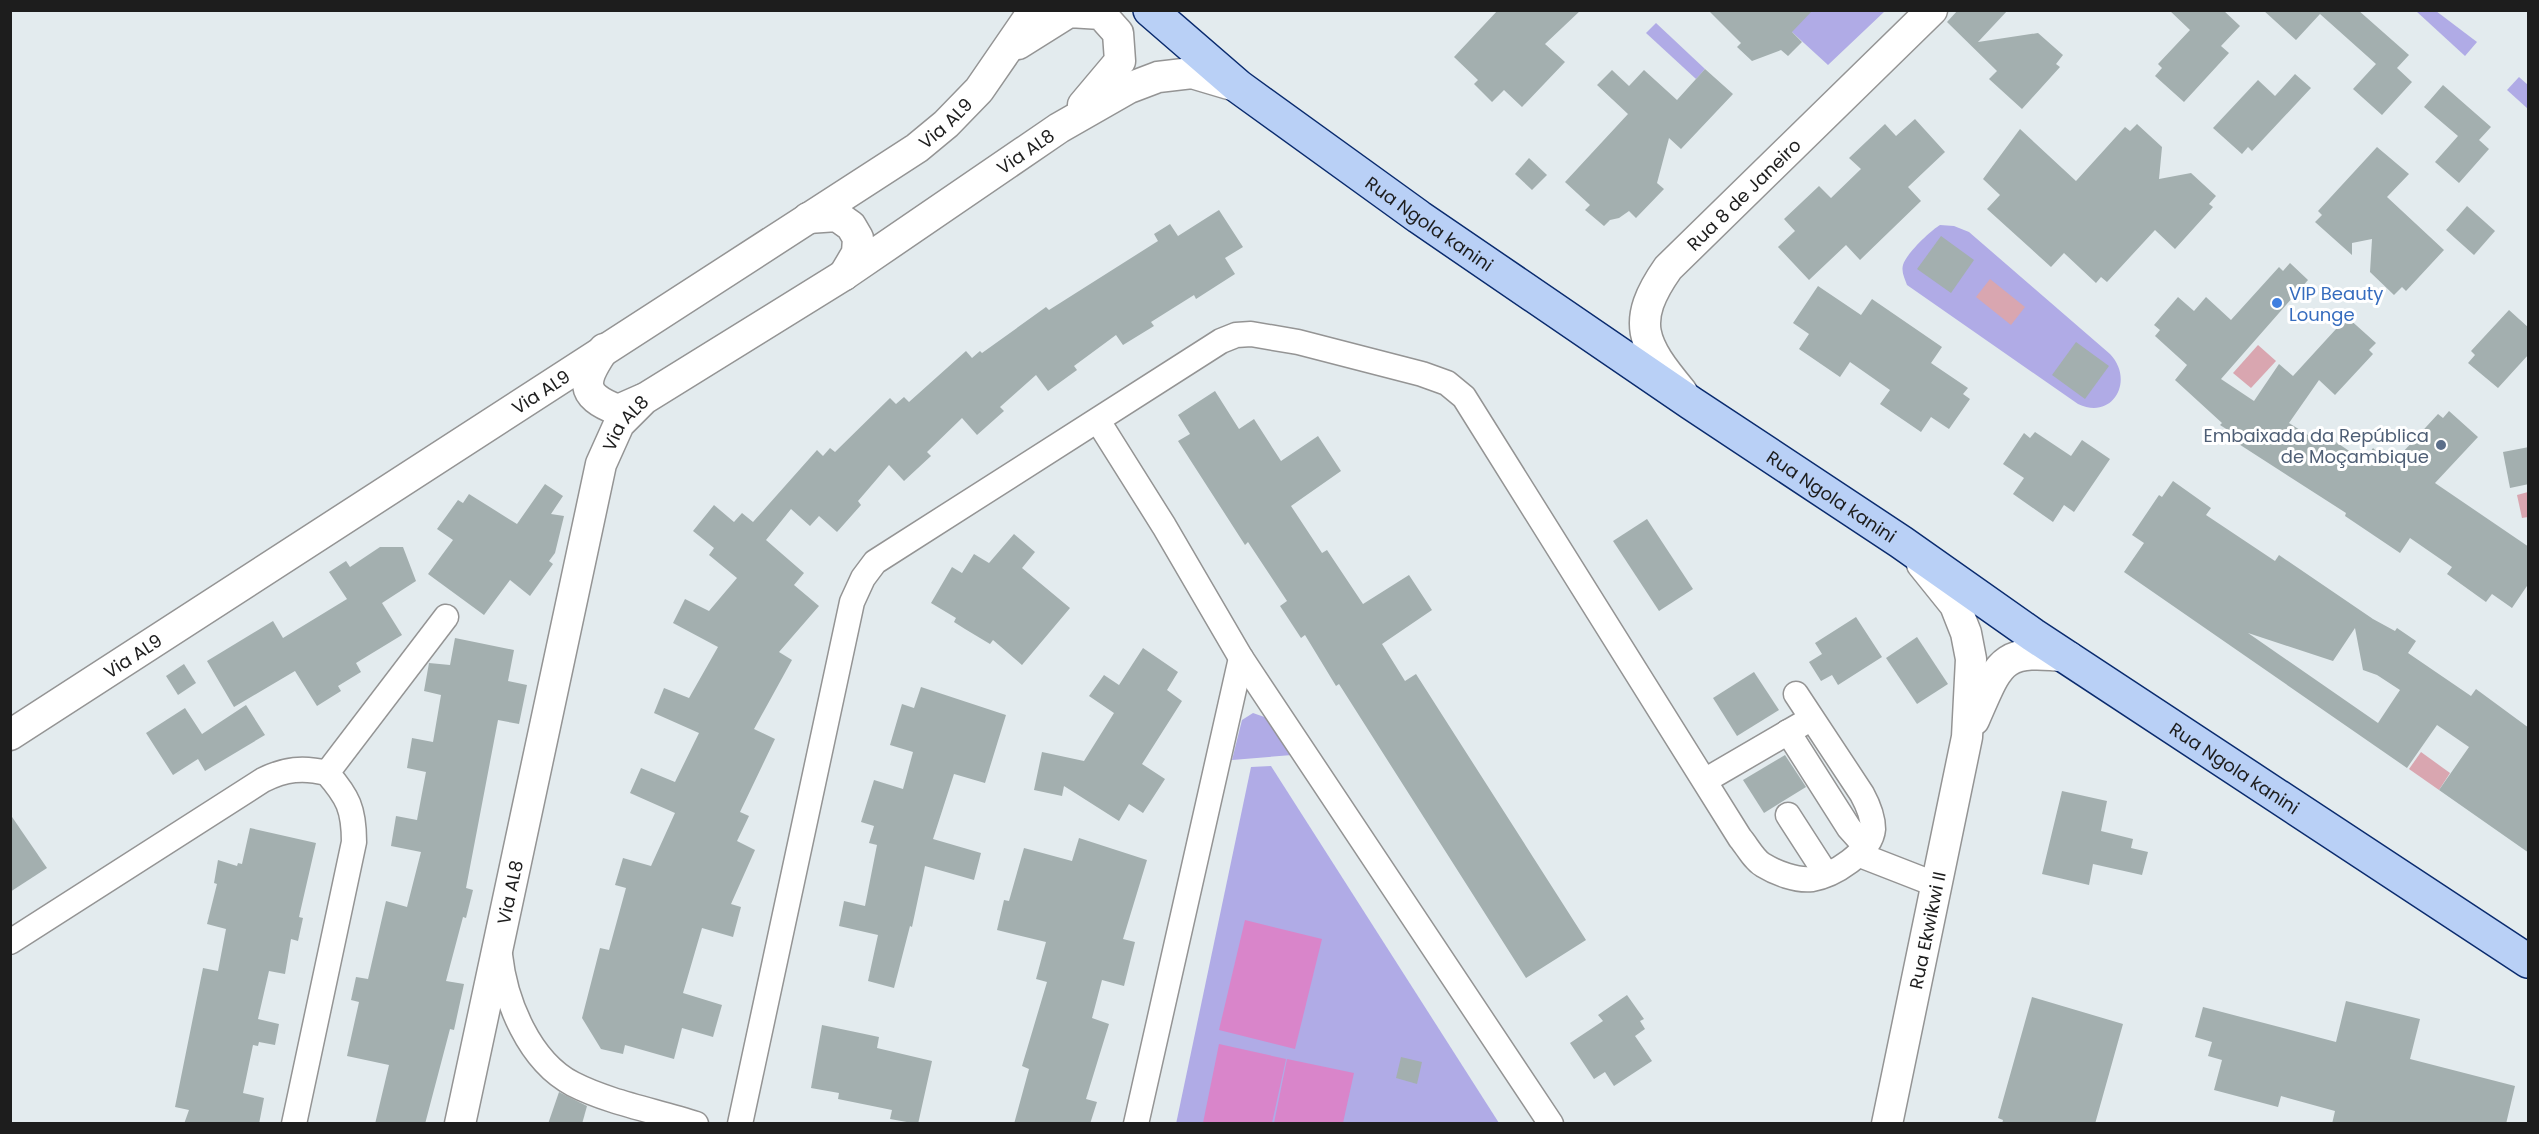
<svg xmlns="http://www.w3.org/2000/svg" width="2539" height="1134" viewBox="0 0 2539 1134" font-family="Poppins,sans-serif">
	<rect width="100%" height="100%" fill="#e3ebee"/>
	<!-- grass -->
	<g fill="#b0abe6">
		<path d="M1810,10L1811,12L1885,11L1828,65L1769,11Z"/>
		<path d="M2416,11H2436L2477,42L2465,56Z"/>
		<path d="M1656,23L1705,69L1696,79L1646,33Z"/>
		<path d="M2519,77L2528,85V109L2507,90Z"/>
		<path d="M1940,225L1954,226L1969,232L2110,354C2135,380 2113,421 2078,404L1907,285C1905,279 1901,272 1903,265C1906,254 1930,231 1940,225Z"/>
		<path d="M1253,713L1270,719L1292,755L1232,760L1242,720Z"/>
		<path d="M1271,766L1499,1123L1176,1124L1251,767Z"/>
	</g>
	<!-- pitch -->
	<g fill="#d985ca">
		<path d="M1245,920L1322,939L1295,1049L1219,1030Z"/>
		<path d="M1219,1044L1286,1059L1272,1123H1203Z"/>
		<path d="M1287,1059L1354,1073L1343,1123H1274Z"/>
	</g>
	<!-- water -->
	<g fill="#d9a6b0">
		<path d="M1990,279L2025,307L2011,325L1976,297Z"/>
		<path d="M2258,345L2276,361L2251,388L2233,373Z"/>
		<path d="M2528,492V517L2522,518L2517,495Z"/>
		<path d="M2421,752L2450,773L2439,790L2409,769Z"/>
	</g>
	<!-- building -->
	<g fill="#a3afaf" fill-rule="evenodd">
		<path d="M1498,10H1581L1545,44L1565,62L1522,107L1504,90L1492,102L1474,84L1478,80L1454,57Z"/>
		<path d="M1708,10H1813L1792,32L1802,42L1788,56L1781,50L1752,61L1737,47L1741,43Z"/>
		<path d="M1958,10H2008L1978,42L2038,33L2063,55L2056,64L2060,67L2022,109L1989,79L1997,71L1947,22Z"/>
		<path d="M2169,10H2223L2240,26L2221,46L2229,53L2184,102L2155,76L2162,68L2158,64L2190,30Z"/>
		<path d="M2263,10H2358L2409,55L2397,68L2412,82L2382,115L2353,89L2376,64L2320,14L2296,40Z"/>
		<path d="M1705,69L1733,94L1681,149L1669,138L1657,183L1664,189L1636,218L1629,211L1619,218L1610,220L1604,226L1585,210L1590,205L1565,182L1628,114L1597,85L1612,70L1629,86L1644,70L1677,100Z"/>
		<path d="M2295,74L2311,88L2252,151L2248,147L2242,154L2213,128L2258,80L2275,96Z"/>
		<path d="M2443,85L2491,127L2479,140L2489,149L2459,183L2435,162L2458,136L2424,107Z"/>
		<path d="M1915,119L1945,152L1908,187L1921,201L1860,260L1846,245L1809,280L1778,247L1795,231L1784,219L1819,186L1831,198L1861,169L1849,158L1885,124L1896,136Z"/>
		<path d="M2137,124L2162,147L2159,179L2191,173L2216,196L2209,204L2213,207L2175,249L2155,230L2107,282L2101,277L2096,283L2064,253L2051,267L1987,209L2000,195L1983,179L2020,129L2076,181L2125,127L2130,131Z"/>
		<path d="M2377,147L2409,174L2387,197L2444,250L2406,291L2402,287L2394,295L2370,272L2372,239L2352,243V255L2315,222L2322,215L2318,211Z"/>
		<path d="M1529,158L1547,175L1532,190L1515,174Z"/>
		<path d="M2467,206L2495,231L2474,255L2446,230Z"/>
		<path d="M1219,210L1243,247L1225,258L1235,274L1196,299L1194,295L1151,322L1154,326L1123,345L1116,335L1074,366L1077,370L1048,391L1036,375L1000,407L1004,411L977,435L962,418L927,452L931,456L904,481L889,465L858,501L861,505L837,532L819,516L810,526L791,509L766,540L804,573L794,585L819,606L779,652L792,660L754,729L775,739L740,812L749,816L737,841L755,850L731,904L741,907L733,937L702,928L683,993L722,1005L713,1037L682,1028L674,1059L625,1045L623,1054L601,1049L582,1018L600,948L609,950L626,888L615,885L623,858L651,866L675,813L630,793L641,768L675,782L699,733L654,713L664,688L689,698L718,647L673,623L685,599L709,611L737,578L709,555L714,548L693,531L714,505L734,522L742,513L753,522L817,450L823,456L830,448L835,452L890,398L896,404L904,397L909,402L966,351L972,358L980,351L982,353L1046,307L1049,310L1158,241L1154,234L1170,224L1178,236Z"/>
		<path d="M1941,236L1974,260L1951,293L1917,269Z"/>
		<path d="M2290,263L2308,280L2221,379L2254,401L2279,364L2293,376L2347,317L2376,343L2369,350L2373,354L2335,395L2319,380L2289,423L2319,442L2327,436L2364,461L2373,448L2391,465L2438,414L2443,418L2449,411L2478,437L2435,483L2529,547V583L2512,608L2492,594L2486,602L2447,574L2452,567L2410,538L2400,553L2345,516L2346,513L2231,439L2234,434L2220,425L2222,423L2175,380L2187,365L2155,336L2160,330L2154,325L2178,297L2194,311L2206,297L2231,320L2279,267L2283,271Z"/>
		<path d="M1818,286L1861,315L1872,299L1942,347L1931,363L1968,388L1963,394L1970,399L1949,429L1931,417L1921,432L1880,404L1890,390L1850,362L1840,377L1799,349L1809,334L1793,323Z"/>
		<path d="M2509,310L2529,328V354L2498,388L2468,363L2475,355L2471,351Z"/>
		<path d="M2076,342L2109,366L2085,399L2052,375Z"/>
		<path d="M1215,391L1239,429L1254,419L1281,461L1318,436L1341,471L1291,506L1322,553L1327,550L1363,604L1409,575L1432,610L1382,644L1405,681L1416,674L1586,940L1526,978L1339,684L1336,686L1305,635L1301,638L1280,606L1287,601L1248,542L1245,545L1178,441L1190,434L1178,415Z"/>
		<path d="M2035,432L2071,456L2082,440L2110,459L2074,512L2064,505L2053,522L2013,494L2024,478L2003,464L2024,433L2030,438Z"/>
		<path d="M2529,447V484L2510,488L2503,452Z"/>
		<path d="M2173,481L2211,508L2206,515L2275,561L2279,555L2373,619L2395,631L2397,628L2416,641L2408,653L2471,696L2476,689L2529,728V853L2439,790L2469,747L2437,725L2407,768L2124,572L2144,543L2132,535L2159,495L2162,497ZM2355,628L2363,670L2377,675L2400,690L2378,723L2248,633L2333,661Z"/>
		<path d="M545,484L563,496L551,514L564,516L555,553L549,561L553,564L530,596L510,580L484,615L428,574L453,540L437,529L458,500L463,503L469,494L517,524Z"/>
		<path d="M1647,519L1693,589L1659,611L1613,541Z"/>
		<path d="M1014,534L1035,552L1022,568L1070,608L1022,665L993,640L990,644L965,629L954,622L956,618L931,603L952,567L962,573L974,554L989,563Z"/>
		<path d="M380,547H403L416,581L382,603L402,635L356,663L361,672L338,686L341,691L317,706L295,671L234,707L207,661L273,621L283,638L347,599L329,572L346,561L350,567Z"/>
		<path d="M1856,617L1882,657L1838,685L1832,675L1821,681L1809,662L1822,654L1815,643Z"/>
		<path d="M1917,637L1948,684L1917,704L1886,658Z"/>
		<path d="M455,638L514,650L508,681L527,685L519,724L498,720L466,888L473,890L466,918L463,917L446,981L464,984L454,1030L450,1029L425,1124H375L389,1065L347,1056L359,1002L351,1000L356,977L368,979L386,901L407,907L421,852L391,846L396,816L417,820L426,772L407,768L412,738L433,742L441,695L424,691L429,663L450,665Z"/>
		<path d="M1143,648L1178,672L1167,690L1182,701L1142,764L1165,779L1143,813L1129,804L1119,821L1064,786L1062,796L1034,790L1042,752L1084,761L1114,713L1089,696L1104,675L1119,685Z"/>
		<path d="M184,664L196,683L178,695L166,676Z"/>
		<path d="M1754,672L1779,710L1737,736L1713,698Z"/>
		<path d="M921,687L1006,715L985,783L954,774L933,839L981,853L974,880L925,866L912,927L910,926L894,988L868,981L878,935L839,926L844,901L865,906L877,845L869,843L874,826L861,822L874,780L903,789L913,752L890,745L902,704L914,708Z"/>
		<path d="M246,705L265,735L205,771L198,759L173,775L146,733L185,708L202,734Z"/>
		<path d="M1785,755L1806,787L1764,813L1743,780Z"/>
		<path d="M2062,791L2107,801L2101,831L2133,839L2131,848L2148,852L2142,875L2093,864L2089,885L2042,874Z"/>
		<path d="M10,814L47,868L10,892Z"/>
		<path d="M250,828L316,843L299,917L303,918L298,941L291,939L285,974L269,971L258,1019L279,1024L275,1045L259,1042L258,1046L253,1045L243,1093L264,1098L259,1124H184L189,1110L175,1107L203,968L218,971L226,929L207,924L217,884L214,883L218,860L237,866L238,863L242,864Z"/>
		<path d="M1079,838L1147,860L1123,939L1135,942L1124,986L1102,980L1092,1018L1109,1024L1086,1099L1097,1102L1090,1124H1014L1029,1069L1022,1066L1047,982L1036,979L1046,942L997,930L1004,900L1009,901L1024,848L1072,861Z"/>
		<path d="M1627,995L1644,1019L1640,1021L1645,1029L1635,1036L1652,1061L1614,1086L1605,1072L1594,1079L1570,1043L1603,1021L1598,1015Z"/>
		<path d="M2032,997L2123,1024L2095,1124H2002L2003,1120L1998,1118Z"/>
		<path d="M2346,1001L2420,1019L2410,1059L2515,1086L2506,1124H2332L2335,1111L2281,1096L2278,1107L2214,1090L2222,1060L2208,1056L2212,1042L2195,1037L2203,1007L2336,1042Z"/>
		<path d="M822,1025L879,1037L877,1048L932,1061L918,1124L890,1119L892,1110L838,1099L839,1093L811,1088Z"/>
		<path d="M1401,1057L1422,1062L1417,1084L1396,1078Z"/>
		<path d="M559,1092L587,1106L582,1124H548Z"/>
	</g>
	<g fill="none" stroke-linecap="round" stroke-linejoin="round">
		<!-- minor casing -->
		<g stroke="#949494" stroke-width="27">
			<g id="minor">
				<path d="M1098,421L1164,526L1241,658L1551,1124"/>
				<path d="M1788,732L1849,828L1866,847"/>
				<path d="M327,773L446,617"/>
				<path d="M1706,780L1802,724"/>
				<path d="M1788,815L1826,874"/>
				<path d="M1860,855L1937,885"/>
				<path d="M10,942L263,780C285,769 303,767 327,773C348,797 354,809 354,842L294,1124"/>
				<path d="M500,955C505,1001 529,1061 573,1084C610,1103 657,1111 696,1124"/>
				<path d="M740,1124L852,602L863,578L875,562L1221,341L1236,335L1251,334L1298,342L1422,374L1447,383L1464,397L1740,838C1747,846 1754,860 1763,865C1776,873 1797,881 1812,879C1833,876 1871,852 1873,829C1873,817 1868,805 1862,794L1796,694"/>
				<path d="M1136,1124L1241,658"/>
			</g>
		</g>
		<!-- tertiary casing -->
		<g stroke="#949494" stroke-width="33">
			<g id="tertiary">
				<path d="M1018,44L1069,12L1101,14L1118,33L1120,61L1083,105"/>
				<path d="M808,218L837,216L851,226L858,238L857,253L844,275"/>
				<path d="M604,349C583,380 578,395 618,410L643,399"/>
				<path id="s1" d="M1682,392C1642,344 1630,322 1668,268L1932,10"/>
				<path d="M1974,720C2000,661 2000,648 2069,657"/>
				<path id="s2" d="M10,735L917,148L946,124L979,90L1034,10"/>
				<path id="s3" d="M460,1124L601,464L619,424L644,399L844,275L1059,128L1129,88L1158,77L1192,73L1239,87"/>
				<path id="s4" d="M1887,1124L1967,737L1971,659L1966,633L1955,605L1922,564"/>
			</g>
		</g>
		<!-- secondary casing -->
		<g stroke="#0a2b6e" stroke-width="36">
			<g id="secondary">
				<path id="s5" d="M1150,10L1239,87L1419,217L1691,403L1901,542L2033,635L2528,961"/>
			</g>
		</g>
		<!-- minor -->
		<use href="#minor" stroke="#fff" stroke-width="24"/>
		<!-- tertiary -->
		<use href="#tertiary" stroke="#fff" stroke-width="30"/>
		<!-- secondary -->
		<use href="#secondary" stroke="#b9d0f6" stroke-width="33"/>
	</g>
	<!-- markers -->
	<circle fill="#3f7fe0" stroke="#fff" stroke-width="2" cx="2277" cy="303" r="6"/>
	<circle fill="#5c6f8a" stroke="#fff" stroke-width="2" cx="2441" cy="445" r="6"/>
	<g text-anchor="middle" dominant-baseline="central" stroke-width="6" stroke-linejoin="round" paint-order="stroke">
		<!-- street labels -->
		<g font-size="18" fill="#1d1d1d" stroke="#fff">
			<text stroke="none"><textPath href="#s2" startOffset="1118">Via AL9</textPath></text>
			<text stroke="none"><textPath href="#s3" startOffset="1209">Via AL8</textPath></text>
			<text stroke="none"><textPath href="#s1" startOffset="246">Rua 8 de Janeiro</textPath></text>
			<text stroke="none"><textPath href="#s5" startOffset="352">Rua Ngola kanini</textPath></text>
			<text stroke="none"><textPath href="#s2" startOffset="632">Via AL9</textPath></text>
			<text stroke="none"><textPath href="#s3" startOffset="723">Via AL8</textPath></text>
			<text stroke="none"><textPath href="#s5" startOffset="838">Rua Ngola kanini</textPath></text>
			<text stroke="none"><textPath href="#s2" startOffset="146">Via AL9</textPath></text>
			<text stroke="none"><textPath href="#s5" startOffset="1324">Rua Ngola kanini</textPath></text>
			<text stroke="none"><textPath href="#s3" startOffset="237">Via AL8</textPath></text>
			<text stroke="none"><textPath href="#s4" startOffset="198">Rua Ekwikwi II</textPath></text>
		</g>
		<!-- shop labels -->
		<g font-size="18" fill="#366cbe" stroke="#fff" text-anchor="start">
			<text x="2289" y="293">VIP Beauty<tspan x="2289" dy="21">Lounge</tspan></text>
		</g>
		<!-- service labels -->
		<g font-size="18" fill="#4e5e75" stroke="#fff" text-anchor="end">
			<text x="2429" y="435">Embaixada da República<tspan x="2429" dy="21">de Moçambique</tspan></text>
		</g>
	</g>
	<!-- border -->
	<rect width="2539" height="1134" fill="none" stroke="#1d1d1d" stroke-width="24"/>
</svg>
